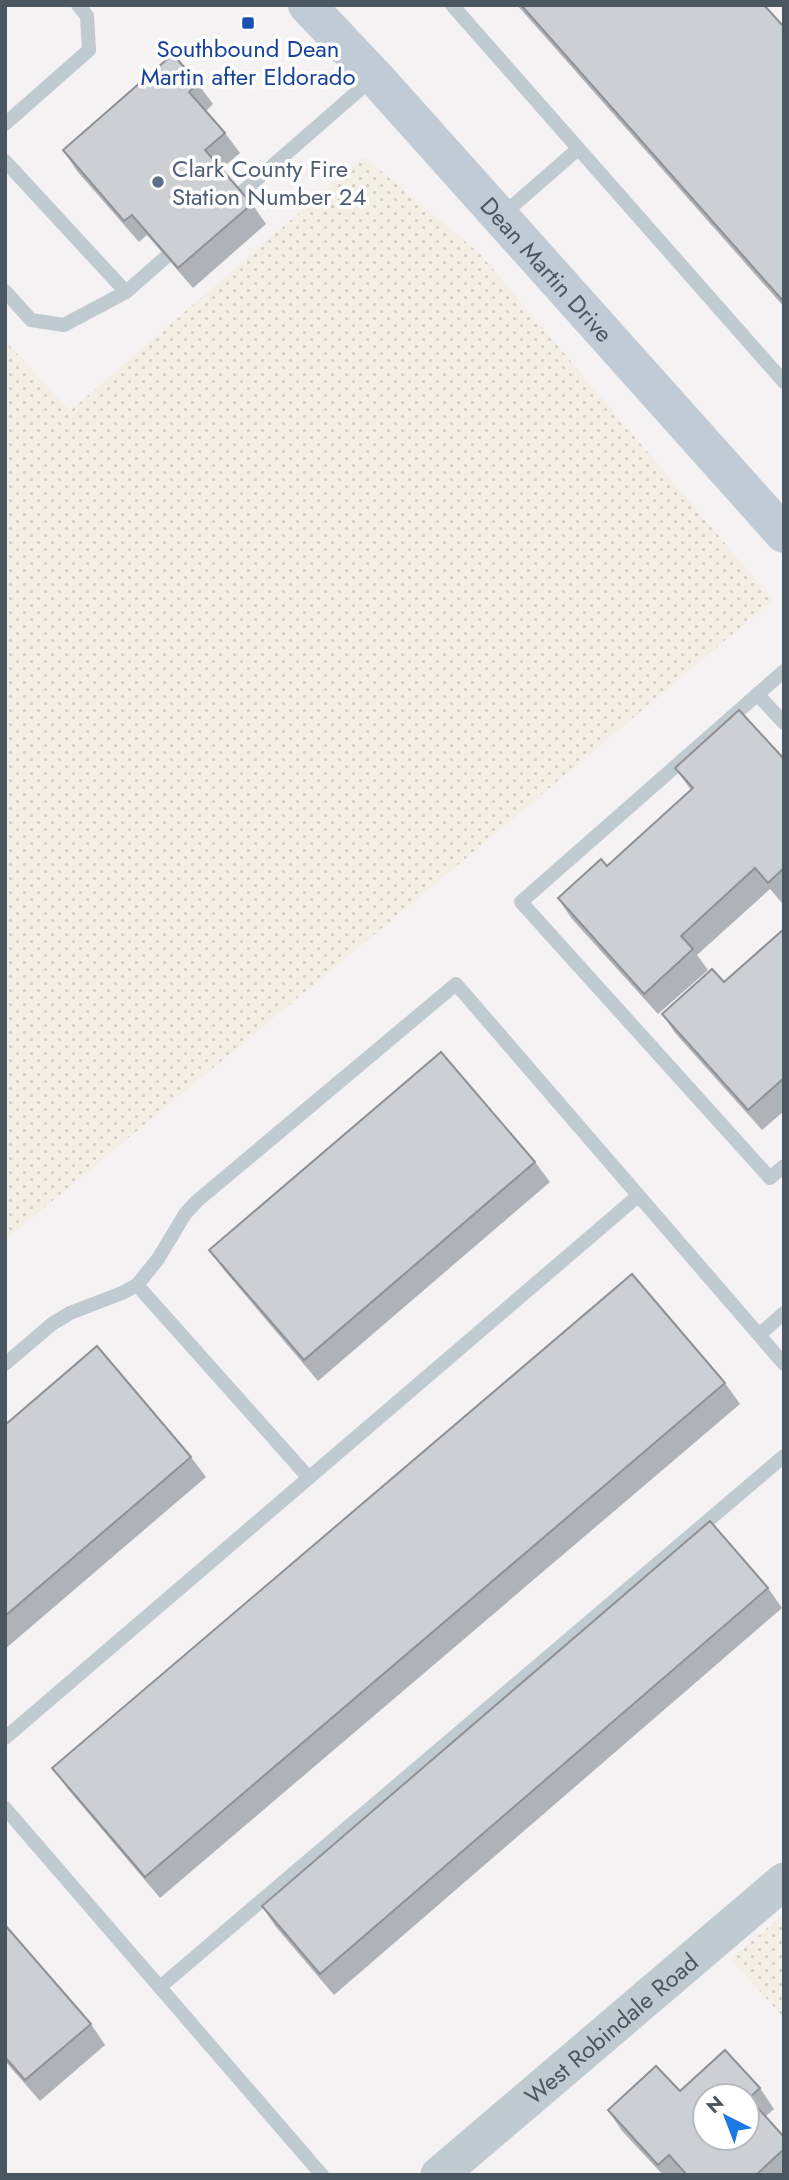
<svg xmlns="http://www.w3.org/2000/svg" width="789" height="2180" viewBox="0 0 789 2180" font-family="Jost,sans-serif">
	<defs>
		<pattern id="sand-dots" width="8" height="8" patternUnits="userSpaceOnUse" patternTransform="scale(1.75)"><rect width="8" height="8" fill="#f4efe4"/><path d="M2 2h.1M6 6h.1" fill="none" stroke="#d3cfc6" stroke-width="1.8" stroke-linecap="round"/></pattern>
	</defs>
	<rect width="100%" height="100%" fill="#f4f2f2"/>
	<!-- sand -->
	<g fill="url(#sand-dots)">
		<path d="M364,157L479,253L773,600L434,885L5,1240V341L70,411Z"/>
		<path d="M784,1914V2018L731,1959Z"/>
	</g>
	<g fill="none" stroke-linecap="round" stroke-linejoin="round">
		<!-- service -->
		<g stroke="#c0cad1" stroke-width="14">
			<path d="M452,5L784,382"/>
			<path d="M5,124L89,50L87,16L78,5"/>
			<path d="M5,161L126,292"/>
			<path d="M240,194L373,78"/>
			<path d="M501,216L578,149"/>
			<path d="M5,291L31,320L64,325L126,292L166,257"/>
			<path d="M784,671L521,902L770,1178L784,1166"/>
			<path d="M757,694L784,723"/>
			<path d="M137,1285L309,1478"/>
			<path d="M759,1335L784,1313"/>
			<path d="M5,1364L52,1324L70,1313L122,1293L137,1285L158,1259L185,1214L197,1201L456,984L784,1364"/>
			<path d="M5,1738L638,1196"/>
			<path d="M5,1808L322,2175"/>
			<path d="M160,1987L784,1456"/>
		</g>
		<!-- tertiary -->
		<path stroke="#c0cad1" stroke-width="37" id="s1" d="M439,2175L784,1881"/>
		<!-- secondary -->
		<path stroke="#c0cbd5" stroke-width="38" id="s2" d="M307,5L375,77L784,534"/>
	</g>
	<!-- wall -->
	<g fill="#afb2b6">
		<path d="M517,5H764L784,27V307Z"/>
		<path d="M198,84L213,104L206,111L225,133L240,153L221,169L252,204L266,224L193,288L147,235L139,242L77,171L63,150Z"/>
		<path d="M784,759V902L782,903L770,889L697,955L708,970L658,1014L572,919L558,898L607,866L691,790L675,768Z"/>
		<path d="M784,929V1111L762,1130L676,1034L662,1014L724,982Z"/>
		<path d="M535,1162L550,1182L318,1381L224,1270L209,1250Z"/>
		<path d="M725,1383L740,1404L160,1898L67,1788L52,1768Z"/>
		<path d="M5,1425L191,1457L206,1477L5,1649Z"/>
		<path d="M768,1588L782,1608L334,1995L276,1927L262,1906Z"/>
		<path d="M5,1925L91,2024L105,2045L40,2101L5,2061Z"/>
		<path d="M760,2088L774,2109L765,2117L784,2137V2175H663L622,2131L608,2110L680,2091Z"/>
	</g>
	<!-- building -->
	<g fill="#cccfd4" stroke="#8f9194" stroke-width="2" fill-rule="evenodd">
		<path d="M521,5H764L784,27V302Z"/>
		<path d="M173,54L198,84L189,92L225,133L205,150L252,204L178,268L132,215L124,221L63,150Z"/>
		<path d="M739,710L784,759V868L768,883L755,868L681,936L693,949L644,994L558,898L601,859L607,866L693,788L675,768Z"/>
		<path d="M784,929V1078L748,1110L662,1014L712,969L724,982Z"/>
		<path d="M441,1052L535,1162L304,1360L209,1250Z"/>
		<path d="M632,1274L725,1383L145,1877L52,1768Z"/>
		<path d="M97,1346L191,1457L5,1616V1425Z"/>
		<path d="M710,1521L768,1588L320,1974L262,1906Z"/>
		<path d="M5,1925L91,2024L25,2080L5,2057Z"/>
		<path d="M725,2050L760,2088L749,2098L784,2137V2149L756,2175H687L669,2155L658,2165L608,2110L656,2066L680,2091ZM705,2096H747V2138H705Z"/>
	</g>
	<!-- markers -->
	<rect fill="#1a4fb4" stroke="#fff" stroke-width="2.5" x="241" y="16" width="14" height="14" rx="3.5"/>
	<circle fill="#5c6f8a" stroke="#fff" stroke-width="2.5" cx="158" cy="182" r="7"/>
	<g text-anchor="middle" dominant-baseline="central" stroke-width="7" stroke-linejoin="round" paint-order="stroke">
		<!-- transit labels -->
		<g font-size="24" fill="#164399" stroke="#fff">
			<text x="248" y="48">Southbound Dean<tspan x="248" dy="28">Martin after Eldorado</tspan></text>
		</g>
		<!-- service labels -->
		<g font-size="24" fill="#4e5e75" stroke="#fff" text-anchor="start">
			<text x="172" y="168">Clark County Fire<tspan x="172" dy="28">Station Number 24</tspan></text>
		</g>
		<!-- street labels -->
		<g font-size="24" fill="#4a5660" stroke="#fff">
			<text stroke="none"><textPath href="#s2" startOffset="357">Dean Martin Drive</textPath></text>
			<text stroke="none"><textPath href="#s1" startOffset="226">West Robindale Road</textPath></text>
		</g>
	</g>
	<!-- border -->
	<rect width="789" height="2180" fill="none" stroke="#4a5660" stroke-width="14"/>
	<!-- north arrow -->
	<g transform="translate(726 2117) rotate(318)"><circle r="33" fill="#ffffff" stroke="#b7bbbf" stroke-width="2"/>
	<path d="M0-5L12 26L0 18L-12 26Z" fill="#1b78e5"/>
	<text y="-10" font-size="19" font-weight="bold" text-anchor="middle" fill="#4a5660">N</text>
	</g>
</svg>
